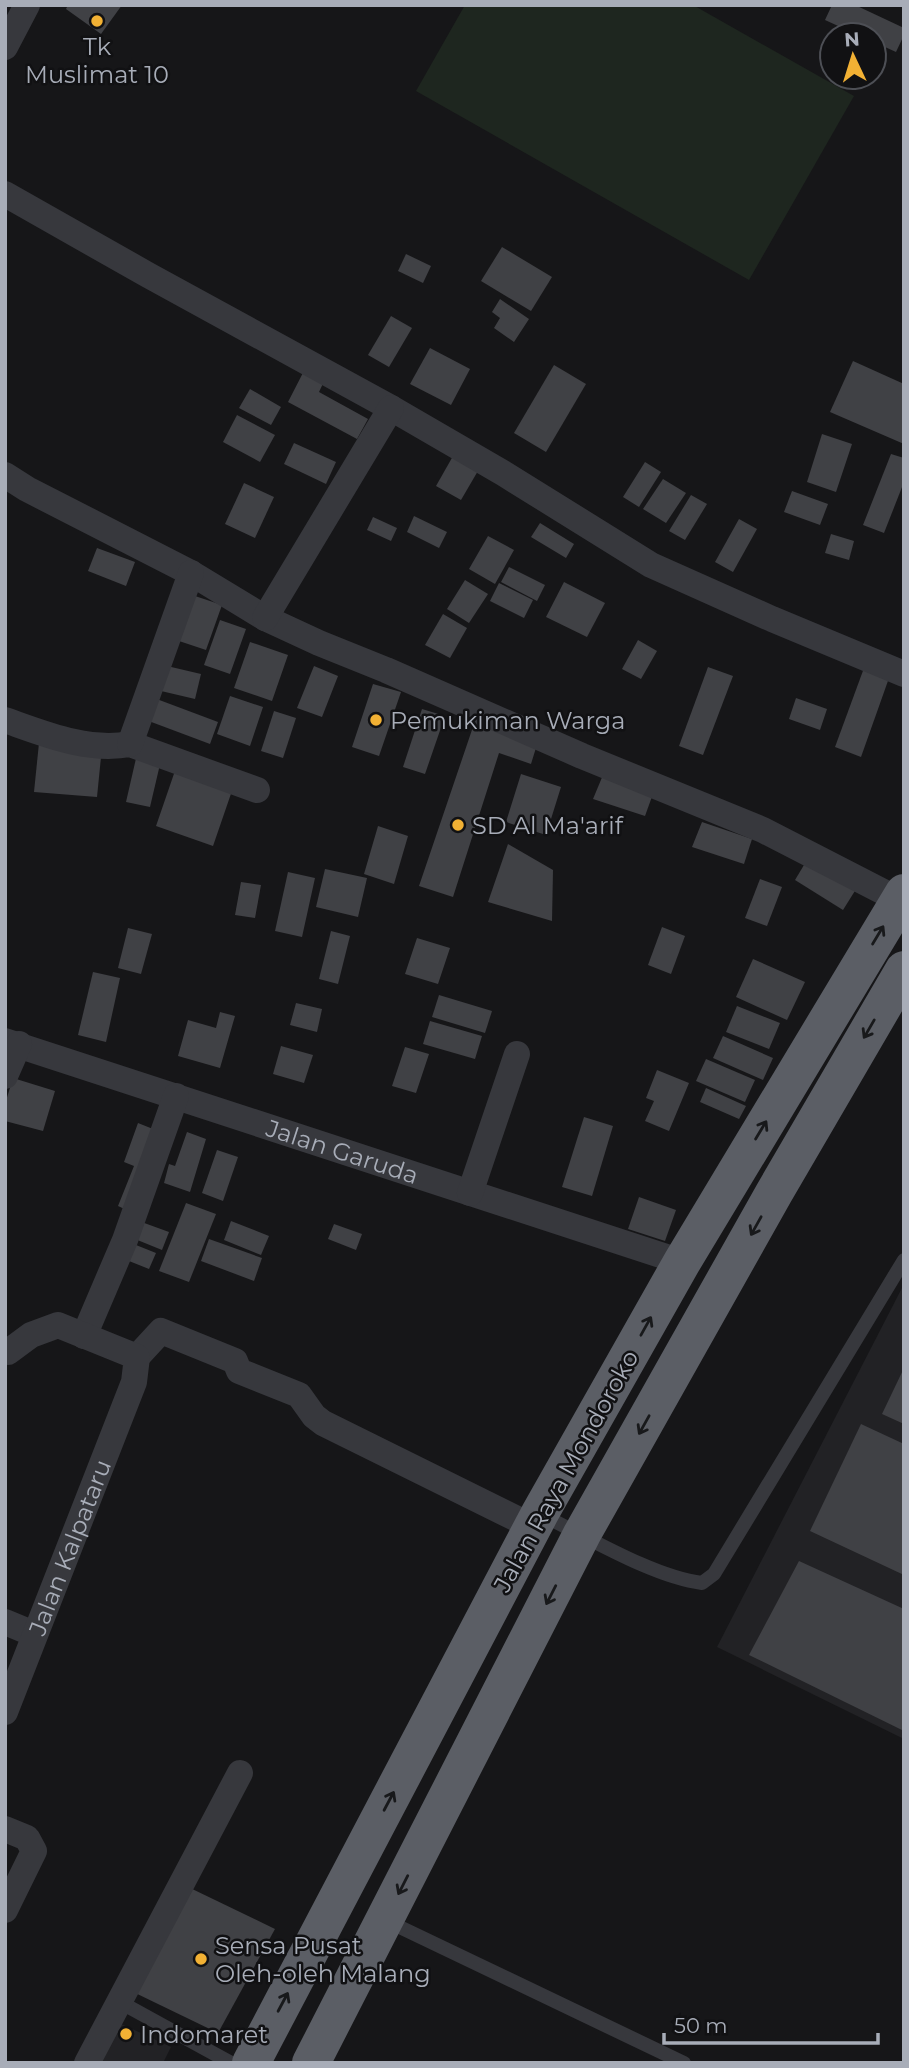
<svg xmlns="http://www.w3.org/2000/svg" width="909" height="2068" viewBox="0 0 909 2068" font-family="Montserrat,sans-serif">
	<rect width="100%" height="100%" fill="#161618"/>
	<!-- built -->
	<g fill="#222225">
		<path d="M904,1284V1739L717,1647Z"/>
		<path d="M115,2021L171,2047L163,2063H95Z"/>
	</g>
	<!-- green -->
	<path fill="#1e261f" d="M465,5H693L854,96L749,280L416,91Z"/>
	<!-- building -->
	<g fill="#404145">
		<path d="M68,5H122L101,34L66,9Z"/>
		<path d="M832,5H855L904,28V35L896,52L874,42V35H858L825,20Z"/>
		<path d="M502,247L552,277L531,311L481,281Z"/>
		<path d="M406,254L431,266L423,283L398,271Z"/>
		<path d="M500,299L529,319L514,342L494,328L500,318L492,312Z"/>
		<path d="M391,316L412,328L389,367L368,355Z"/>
		<path d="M430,348L470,369L451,405L410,384Z"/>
		<path d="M853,361L904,384V444L830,412Z"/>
		<path d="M307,365L327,375L319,392L368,419L357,439L288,402Z"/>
		<path d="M554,365L586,384L546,452L514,433Z"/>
		<path d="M250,389L281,407L271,425L239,408Z"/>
		<path d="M237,415L275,435L260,462L223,442Z"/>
		<path d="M822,434L852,444L836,492L807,482Z"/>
		<path d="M294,443L336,462L326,484L284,464Z"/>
		<path d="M457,449L482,464L461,500L436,486Z"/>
		<path d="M891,454L904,458V482L884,533L863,525Z"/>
		<path d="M645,462L661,472L639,507L623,497Z"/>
		<path d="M663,479L686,493L666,523L643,509Z"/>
		<path d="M244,483L274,497L255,538L225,524Z"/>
		<path d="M792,491L828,504L820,525L784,512Z"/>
		<path d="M691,495L707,504L685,540L669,531Z"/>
		<path d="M414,516L447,532L439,548L407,532Z"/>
		<path d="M373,517L397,528L391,541L367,530Z"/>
		<path d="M739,519L757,529L733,572L715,562Z"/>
		<path d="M540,523L574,544L566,558L531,537Z"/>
		<path d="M831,534L854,541L849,560L825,553Z"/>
		<path d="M488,536L514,550L495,584L469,569Z"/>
		<path d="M97,548L135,562L126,586L88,571Z"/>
		<path d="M509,567L545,585L537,601L501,582Z"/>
		<path d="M465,580L488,594L469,623L447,609Z"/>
		<path d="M564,582L605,603L587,637L546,617Z"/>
		<path d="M499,583L533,600L524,618L490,601Z"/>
		<path d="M192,595L222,605L206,650L176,640Z"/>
		<path d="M443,614L467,628L450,658L425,645Z"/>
		<path d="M220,620L246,629L230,674L204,665Z"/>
		<path d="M638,640L657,651L641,679L622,669Z"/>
		<path d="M250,642L288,655L272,701L234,688Z"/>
		<path d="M167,666L201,674L195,699L161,691Z"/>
		<path d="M314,666L338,676L322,717L297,708Z"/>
		<path d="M708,667L733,676L703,755L679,746Z"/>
		<path d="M864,668L889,678L861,757L835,747Z"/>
		<path d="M373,684L401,692L379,756L352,747Z"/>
		<path d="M230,696L263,707L250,746L217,734Z"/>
		<path d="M154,698L218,722L210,744L146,720Z"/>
		<path d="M796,698L827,709L820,730L789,719Z"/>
		<path d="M422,709L445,716L425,774L403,767Z"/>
		<path d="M274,711L296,718L283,758L261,751Z"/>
		<path d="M476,718L539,738L531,764L499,753L453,897L419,886Z"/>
		<path d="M39,743L101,757L97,797L34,792Z"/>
		<path d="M137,754L161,760L150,807L126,802Z"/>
		<path d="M177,765L234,785L213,846L156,826Z"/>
		<path d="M521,774L561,787L546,835L506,822Z"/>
		<path d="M603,775L654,791L645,816L593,799Z"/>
		<path d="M702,822L752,839L744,864L692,847Z"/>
		<path d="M378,826L408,836L394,884L364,874Z"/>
		<path d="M508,844L553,870L552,921L488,902Z"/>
		<path d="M810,855L858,886L843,910L795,880Z"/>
		<path d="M325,869L367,878L358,917L316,907Z"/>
		<path d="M288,872L315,878L302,937L275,931Z"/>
		<path d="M760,879L782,887L767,926L745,918Z"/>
		<path d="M241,882L261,885L255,918L235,915Z"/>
		<path d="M662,927L685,936L671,974L648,965Z"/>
		<path d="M128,928L152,934L141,974L118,968Z"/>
		<path d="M331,931L350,936L338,984L319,979Z"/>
		<path d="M417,938L450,948L438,984L405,974Z"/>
		<path d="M753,959L805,982L787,1020L736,997Z"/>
		<path d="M93,972L120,978L106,1042L78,1035Z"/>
		<path d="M439,995L492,1011L485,1033L432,1017Z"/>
		<path d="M296,1003L322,1009L317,1032L290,1025Z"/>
		<path d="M737,1006L780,1023L769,1049L726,1032Z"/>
		<path d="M220,1012L235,1016L220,1068L178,1056L188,1020L216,1028Z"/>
		<path d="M430,1021L482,1036L475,1059L423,1044Z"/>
		<path d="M723,1036L773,1058L763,1080L713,1058Z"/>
		<path d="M281,1046L313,1055L304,1083L273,1074Z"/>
		<path d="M405,1047L429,1054L416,1093L392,1086Z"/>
		<path d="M706,1059L755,1080L745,1102L696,1081Z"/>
		<path d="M657,1070L689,1083L669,1131L645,1121L654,1101L646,1098Z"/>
		<path d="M13,1078L55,1091L43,1131L5,1121V1104Z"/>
		<path d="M706,1088L746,1106L739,1119L700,1102Z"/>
		<path d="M584,1117L613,1126L592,1196L562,1187Z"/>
		<path d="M138,1123L163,1133L131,1212L118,1206L134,1166L124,1162Z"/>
		<path d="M187,1132L206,1139L190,1192L164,1183L169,1164L175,1166Z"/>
		<path d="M217,1150L238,1157L223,1201L202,1193Z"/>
		<path d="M639,1197L676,1210L665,1241L628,1229Z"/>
		<path d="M186,1203L216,1214L189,1282L159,1271Z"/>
		<path d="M136,1220L169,1232L162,1250L130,1237Z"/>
		<path d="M231,1221L269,1236L261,1255L224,1240Z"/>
		<path d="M334,1224L362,1234L356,1250L328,1239Z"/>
		<path d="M209,1239L262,1258L254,1281L201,1261Z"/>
		<path d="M131,1243L156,1253L149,1269L124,1259Z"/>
		<path d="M904,1368V1424L882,1414Z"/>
		<path d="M861,1424L904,1444V1575L810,1531Z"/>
		<path d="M799,1561L904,1609V1731L749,1655Z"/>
		<path d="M186,1886L275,1929L218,2033L127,1989Z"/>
	</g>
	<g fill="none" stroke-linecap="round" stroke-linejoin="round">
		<!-- service -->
		<g stroke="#37383d" stroke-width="14">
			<path d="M540,1514C586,1536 653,1577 702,1583L714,1574L904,1260"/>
			<path d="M385,1920L684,2063"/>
			<path d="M118,2001L231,2063"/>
		</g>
		<!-- minor -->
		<g stroke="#37383d" stroke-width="26">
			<path d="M5,47L27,5"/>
			<path d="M5,194L148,275L391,408L503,473L651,565L772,619L904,674"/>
			<path d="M5,475L27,489L191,573L265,618L319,643L386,670L582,756L763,830L899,900"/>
			<path d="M265,618L391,408"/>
			<path d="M5,720C45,734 88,752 130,744L257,790"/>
			<path d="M130,744L191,573"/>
			<path id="s1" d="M5,1041L682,1262"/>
			<path d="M5,1076L19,1044"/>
			<path d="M470,1193L517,1054"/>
			<path d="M84,1336L125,1240L176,1096"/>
			<path d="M137,1357L161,1331L235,1361L239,1371L299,1395L314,1416L323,1423L533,1527"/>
			<path d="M5,1622L34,1634"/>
			<path id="s2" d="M5,1712L134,1382L137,1357L58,1325L31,1335L8,1352"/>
			<path d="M5,1829L27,1838L34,1851L5,1910"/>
			<path d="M87,2063L240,1773"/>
		</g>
		<!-- trunk -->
		<g stroke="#5b5e65" stroke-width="38">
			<path d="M251,2063L540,1513L682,1262L904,893"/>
			<path d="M311,2063L582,1534L774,1193L904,970"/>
		</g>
	</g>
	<!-- one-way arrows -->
	<defs><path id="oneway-shaft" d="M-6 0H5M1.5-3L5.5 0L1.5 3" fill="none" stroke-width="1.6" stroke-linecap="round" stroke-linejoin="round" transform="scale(1.75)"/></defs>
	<g stroke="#18191b">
		<use href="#oneway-shaft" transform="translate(878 935) rotate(-59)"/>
		<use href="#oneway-shaft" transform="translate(869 1029) rotate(120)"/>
		<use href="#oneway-shaft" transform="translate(761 1130) rotate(-59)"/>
		<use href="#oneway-shaft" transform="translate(756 1226) rotate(119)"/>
		<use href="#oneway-shaft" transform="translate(646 1326) rotate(-61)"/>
		<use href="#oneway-shaft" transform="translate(644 1425) rotate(119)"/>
		<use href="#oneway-shaft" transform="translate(551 1595) rotate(117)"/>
		<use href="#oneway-shaft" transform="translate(389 1801) rotate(-62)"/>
		<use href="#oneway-shaft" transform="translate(403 1885) rotate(117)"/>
		<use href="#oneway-shaft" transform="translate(283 2002) rotate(-62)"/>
	</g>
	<!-- markers -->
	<g fill="#f2b134" stroke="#111113" stroke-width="2.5">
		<circle cx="97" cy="21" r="7"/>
		<circle cx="376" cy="720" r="7"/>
		<circle cx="458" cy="825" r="7"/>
		<circle cx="201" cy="1959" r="7"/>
		<circle cx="126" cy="2034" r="7"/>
	</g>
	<g text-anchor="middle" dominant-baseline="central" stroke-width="5" stroke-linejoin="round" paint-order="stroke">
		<!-- poi labels -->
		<g font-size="24" fill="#a8adb8" stroke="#111113" text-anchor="start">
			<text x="97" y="46" text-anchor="middle">Tk<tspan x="97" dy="28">Muslimat 10</tspan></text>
			<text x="390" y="720">Pemukiman Warga</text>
			<text x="472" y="825">SD Al Ma'arif</text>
			<text x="215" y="1945">Sensa Pusat<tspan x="215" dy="28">Oleh-oleh Malang</tspan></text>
			<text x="140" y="2034">Indomaret</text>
		</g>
		<!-- street labels -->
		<g font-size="24" fill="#a8adb8" stroke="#111113">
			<text stroke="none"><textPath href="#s1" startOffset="355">Jalan Garuda</textPath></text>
			<text transform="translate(566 1471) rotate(-61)">Jalan Raya Mondoroko</text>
			<text stroke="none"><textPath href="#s2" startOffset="177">Jalan Kalpataru</textPath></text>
		</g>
	</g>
	<!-- border -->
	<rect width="909" height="2068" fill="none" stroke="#a8adb8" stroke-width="14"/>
	<!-- north arrow -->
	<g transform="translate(853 56) rotate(356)"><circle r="33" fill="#111113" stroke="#4d4f55" stroke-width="2"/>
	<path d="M0-5L12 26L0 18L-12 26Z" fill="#f2b134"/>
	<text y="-10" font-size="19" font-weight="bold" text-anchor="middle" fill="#a8adb8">N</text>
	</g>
	<!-- scale -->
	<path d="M664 2033v10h214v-10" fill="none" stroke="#a8adb8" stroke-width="3.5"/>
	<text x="674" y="2033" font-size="21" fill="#a8adb8" stroke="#111113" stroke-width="5" paint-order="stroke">50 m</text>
</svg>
